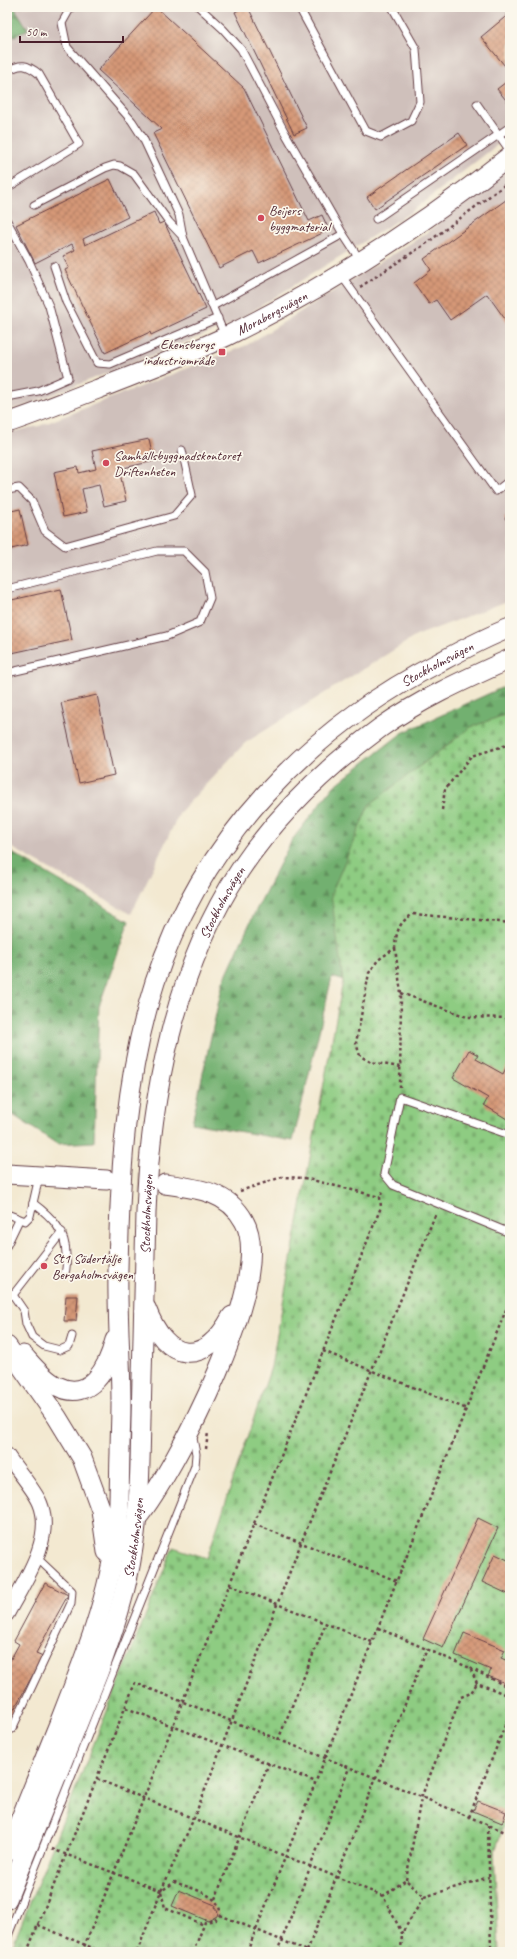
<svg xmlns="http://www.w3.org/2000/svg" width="517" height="1959" viewBox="0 0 517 1959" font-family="Caveat,sans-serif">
	<defs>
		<pattern id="forest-firs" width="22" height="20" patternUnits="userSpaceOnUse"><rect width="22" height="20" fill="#72b070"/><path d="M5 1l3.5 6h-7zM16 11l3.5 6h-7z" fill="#608f5c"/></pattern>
		<pattern id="cemetery-stones" width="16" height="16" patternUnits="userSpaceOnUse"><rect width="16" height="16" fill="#8ecc82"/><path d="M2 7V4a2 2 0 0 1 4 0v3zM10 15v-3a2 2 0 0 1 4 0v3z" fill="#7caf70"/></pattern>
		<pattern id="building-cross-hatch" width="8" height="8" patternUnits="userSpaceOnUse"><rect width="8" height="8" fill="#d59877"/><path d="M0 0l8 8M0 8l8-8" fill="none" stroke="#af7b62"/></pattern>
	</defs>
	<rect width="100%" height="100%" fill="#fbf7ec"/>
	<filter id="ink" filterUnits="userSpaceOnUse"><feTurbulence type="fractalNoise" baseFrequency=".025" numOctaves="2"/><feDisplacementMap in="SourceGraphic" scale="8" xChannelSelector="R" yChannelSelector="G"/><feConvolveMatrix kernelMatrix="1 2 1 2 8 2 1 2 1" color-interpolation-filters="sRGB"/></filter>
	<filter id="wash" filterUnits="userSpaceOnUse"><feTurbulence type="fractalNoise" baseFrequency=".012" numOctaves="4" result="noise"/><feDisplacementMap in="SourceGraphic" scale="16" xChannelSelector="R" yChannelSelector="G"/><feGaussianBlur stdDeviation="0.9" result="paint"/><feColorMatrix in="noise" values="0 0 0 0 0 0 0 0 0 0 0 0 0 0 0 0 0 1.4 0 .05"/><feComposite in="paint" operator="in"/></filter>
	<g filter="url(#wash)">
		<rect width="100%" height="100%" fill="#f3e9d1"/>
		<!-- industrial -->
		<g fill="#cfc0bb">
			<path d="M14,7H510V135L411,212L232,324L21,407L7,410V40L28,29Z"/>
			<path d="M510,168V600L416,636L245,743L180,812L131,914L7,845V433L39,426L247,345L422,236Z"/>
		</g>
		<!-- forest -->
		<g fill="url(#forest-firs)" stroke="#5e684e">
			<path d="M7,7H14L28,29L7,40Z"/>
			<path d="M510,684V1046L466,1020L332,977L293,1141L192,1123L223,982L253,916L292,840L334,786L402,733Z"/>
			<path d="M7,850L129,921L99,1006L94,1142L57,1144L7,1111V1016L14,1013L7,995Z"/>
		</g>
		<!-- cemetery -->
		<path fill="url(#cemetery-stones)" stroke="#6c7656" d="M510,713V1807L494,1854L499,1952H10L173,1547L207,1558L271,1367L343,981L331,894L369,805L471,727Z"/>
		<g id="blocks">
			<!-- building -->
			<g fill="url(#building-cross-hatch)">
				<path d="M156,7L244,88L309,221L322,215L329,230L259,263L253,251L219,268L153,133L162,129L98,70Z"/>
				<path d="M244,7H248L307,128L294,134L235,12Z"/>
				<path d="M510,13V61L505,66L481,37Z"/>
				<path d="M510,79V105L497,89Z"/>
				<path d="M459,133L467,145L375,209L367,197Z"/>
				<path d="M110,179L128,217L83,239L85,245L154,212L159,224L164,222L206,309L151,335L150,332L105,353L65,270L69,268L63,256L75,250L72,244L35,263L16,225Z"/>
				<path d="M510,197V326L487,294L450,320L436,300L429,304L414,283L431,270L424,259Z"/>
				<path d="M149,439L154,461L119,469L126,501L104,506L99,485L82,489L87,512L63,517L54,472L78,467L79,473L96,469L92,451Z"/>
				<path d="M20,509L28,545L7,550V512Z"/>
				<path d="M510,514V526L505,518Z"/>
				<path d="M61,589L72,640L7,654V601Z"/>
				<path d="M97,695L114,775L79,783L61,703Z"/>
				<path d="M469,1050L478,1055L476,1059L503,1074L508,1064L510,1065V1113L507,1119L484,1105L488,1098L453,1078Z"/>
				<path d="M66,1296H78L76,1321H64Z"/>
				<path d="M478,1518L498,1528L443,1648L423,1639Z"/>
				<path d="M495,1554L510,1561V1595L482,1582Z"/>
				<path d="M45,1583L68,1595L36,1653L43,1656L11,1715L7,1713V1666L19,1644L14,1641Z"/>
				<path d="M464,1633L505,1650L501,1658L510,1662V1685L488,1676L491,1670L455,1655Z"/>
				<path d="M478,1801L506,1812L502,1823L473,1811Z"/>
				<path d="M179,1890L215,1905L214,1907L218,1912L217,1916L208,1921L172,1906Z"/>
			</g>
		</g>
	</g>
	<g filter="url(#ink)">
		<use href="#blocks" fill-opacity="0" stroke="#633d44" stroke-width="1"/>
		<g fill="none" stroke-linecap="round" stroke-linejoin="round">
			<!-- secondary-tunnel -->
			<path stroke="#d1c1b0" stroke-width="19" stroke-dasharray="19 10" stroke-linecap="butt" d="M107,1180L164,1184"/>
			<!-- lane casing -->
			<g stroke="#633d44" stroke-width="9">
				<g id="lane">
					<path d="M71,7L62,23L67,47L132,121L143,138L179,215L183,237L225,336"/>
					<path d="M199,7L223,29L241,49L284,131L343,234L360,260"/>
					<path d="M301,7L300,9L366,131L381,137L411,121L420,102L416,49L392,7"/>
					<path d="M7,71C21,63 27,64 39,74L79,144L7,188"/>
					<path d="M477,104L510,151"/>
					<path d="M34,205L105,168L114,165L120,166L134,174L169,222L183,237"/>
					<path d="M376,219L510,127"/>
					<path d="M7,221L29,261L49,306L68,378L38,391L7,397"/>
					<path d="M54,266L66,302L97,363L110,364L218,318"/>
					<path d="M341,275L496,491L510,480"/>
					<path d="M213,306L343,234"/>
					<path d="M7,490L19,488L32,501L45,531L65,546L174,516L192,495L182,450"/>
					<path d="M7,589L157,551H184L205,572L210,598L200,622L167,636L7,673"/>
					<path d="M510,1135L400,1097L384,1174L393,1185L510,1233"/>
					<path d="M33,1203C52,1217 67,1232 66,1257C66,1264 68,1267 64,1275"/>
					<path d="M7,1214L25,1221L30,1216L39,1177"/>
					<path d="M7,1245L19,1220"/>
					<path d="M7,1291L13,1295L24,1311L26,1324L32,1337L44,1346L60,1350L69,1346L72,1336"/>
					<path d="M13,1295L62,1232"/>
					<path d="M12,1729L71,1603L72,1591L36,1557"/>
					<path d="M7,1938L195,1466L196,1454L192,1433"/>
				</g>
			</g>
			<!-- street casing -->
			<g stroke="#633d44" stroke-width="16">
				<path id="street" d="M7,1455C16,1469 34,1489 40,1503C55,1539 23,1583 7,1614"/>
			</g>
			<!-- secondary casing -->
			<g stroke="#633d44" stroke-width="21">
				<g id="secondary">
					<path id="s1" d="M7,423C38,413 68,400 98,389C141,372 185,356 227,336C327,287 423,225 510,156"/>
					<path d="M7,1174L107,1180"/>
					<path d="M146,1308C166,1362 204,1369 232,1316"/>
					<path d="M7,1346L57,1417L82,1458L101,1510L107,1552"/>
					<path d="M23,1355C33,1366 44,1380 57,1386C91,1403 108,1367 115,1340"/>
					<path d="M137,1518C175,1471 277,1277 244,1221C228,1191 195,1188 165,1184"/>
					<path id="s2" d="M7,1852C25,1809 42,1765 60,1721C84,1660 109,1597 117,1531C120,1505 119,1479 120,1453C120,1437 121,1420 121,1404C121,1359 117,1314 118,1269C120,1172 125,1075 155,982C201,840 309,729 440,662C462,650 486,637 510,628"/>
					<path id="s3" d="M7,1899L98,1673C113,1632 127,1591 133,1548C140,1505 140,1462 141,1419C143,1350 144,1281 146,1213C150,1096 175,969 240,870C277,815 327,767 380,728C419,700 466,679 510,659"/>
				</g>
			</g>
			<!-- path -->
			<g stroke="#633d44" stroke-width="2.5" stroke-dasharray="3 3" stroke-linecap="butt">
				<path d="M360,287L427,243L510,181"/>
				<path d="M442,810L445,789L472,756L510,744"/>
				<path d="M395,948L401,993L400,1087"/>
				<path d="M401,993L467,1017L510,1018"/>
				<path d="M400,1067L371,1062L360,1056L356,1043L369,973L378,960L395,948C396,932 399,921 414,914L510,923"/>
				<path d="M240,1191L282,1177L304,1178L380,1197"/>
				<path d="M323,1351L467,1409"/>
				<path d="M206,1449L208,1432"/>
				<path d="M254,1524L397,1581"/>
				<path d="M230,1585L372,1642"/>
				<path d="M378,1628L470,1668L477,1683L510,1696"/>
				<path d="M470,1668L510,1688"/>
				<path d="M126,1708L316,1782"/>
				<path d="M278,1740L326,1623"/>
				<path d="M97,1779L383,1896"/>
				<path d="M469,1817L510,1713"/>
				<path d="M488,1825L491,1952"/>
				<path d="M52,1849L161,1891L175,1882C191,1889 222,1894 220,1915L215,1920L205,1922L204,1925L165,1908L161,1891"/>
				<path d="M406,1880L421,1798L461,1697L471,1693L477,1683"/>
				<path d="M424,1897L489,1877"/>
				<path d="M215,1899L269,1763"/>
				<path d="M220,1915L310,1952"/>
				<path d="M38,1925L102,1952"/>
				<path d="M307,1951L427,1649"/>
				<path d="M27,1952L135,1683L376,1778L510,1834"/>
				<path d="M82,1952L381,1207L380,1197L384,1189"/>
				<path d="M137,1952L161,1891L194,1818L301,1543L436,1213"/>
				<path d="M193,1952L204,1925"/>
				<path d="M247,1952L510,1300"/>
				<path d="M277,1952L349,1768"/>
				<path d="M401,1952L402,1933L383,1896L406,1880L424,1897L402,1933"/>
			</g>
			<!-- lane -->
			<use href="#lane" stroke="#fff" stroke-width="7"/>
			<!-- street -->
			<use href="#street" stroke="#fff" stroke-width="14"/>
			<!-- secondary -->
			<use href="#secondary" stroke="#fff" stroke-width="19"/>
		</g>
	</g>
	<!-- markers -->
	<g fill="#d1495b" stroke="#fbf7ec" stroke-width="1.5">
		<circle cx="261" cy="218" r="4"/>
		<rect x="218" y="348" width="8" height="8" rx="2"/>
		<circle cx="106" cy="463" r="4"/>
		<circle cx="44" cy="1266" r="4"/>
	</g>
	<g text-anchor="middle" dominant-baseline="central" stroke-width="3.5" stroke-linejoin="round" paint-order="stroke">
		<!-- poi labels -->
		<g font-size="14" fill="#4a1f2b" stroke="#fbf7ec" text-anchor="start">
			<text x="269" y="210">Beijers<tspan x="269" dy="16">byggmaterial</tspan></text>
			<text x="214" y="344" text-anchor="end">Ekensbergs<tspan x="214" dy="16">industriområde</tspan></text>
			<text x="114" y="455">Samhällsbyggnadskontoret<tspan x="114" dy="16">Driftenheten</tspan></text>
			<text x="52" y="1258">St1 Södertälje<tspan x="52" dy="16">Bergaholmsvägen</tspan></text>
		</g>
		<!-- street labels -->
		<g font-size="14" fill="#4a1f2b" stroke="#fbf7ec">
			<text stroke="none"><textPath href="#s1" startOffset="287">Morabergsvägen</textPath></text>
			<text stroke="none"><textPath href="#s2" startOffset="1329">Stockholmsvägen</textPath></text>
			<text stroke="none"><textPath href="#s3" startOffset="1032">Stockholmsvägen</textPath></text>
			<text stroke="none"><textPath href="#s3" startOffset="708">Stockholmsvägen</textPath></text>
			<text stroke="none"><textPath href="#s3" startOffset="384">Stockholmsvägen</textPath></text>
		</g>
	</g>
	<!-- margin -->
	<rect width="517" height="1959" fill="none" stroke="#fbf7ec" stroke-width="24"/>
	<!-- scale -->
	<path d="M20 36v6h103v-6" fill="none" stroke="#4a1f2b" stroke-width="2"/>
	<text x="26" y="36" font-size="12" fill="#4a1f2b" stroke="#fbf7ec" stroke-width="3" paint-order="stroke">50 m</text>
</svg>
